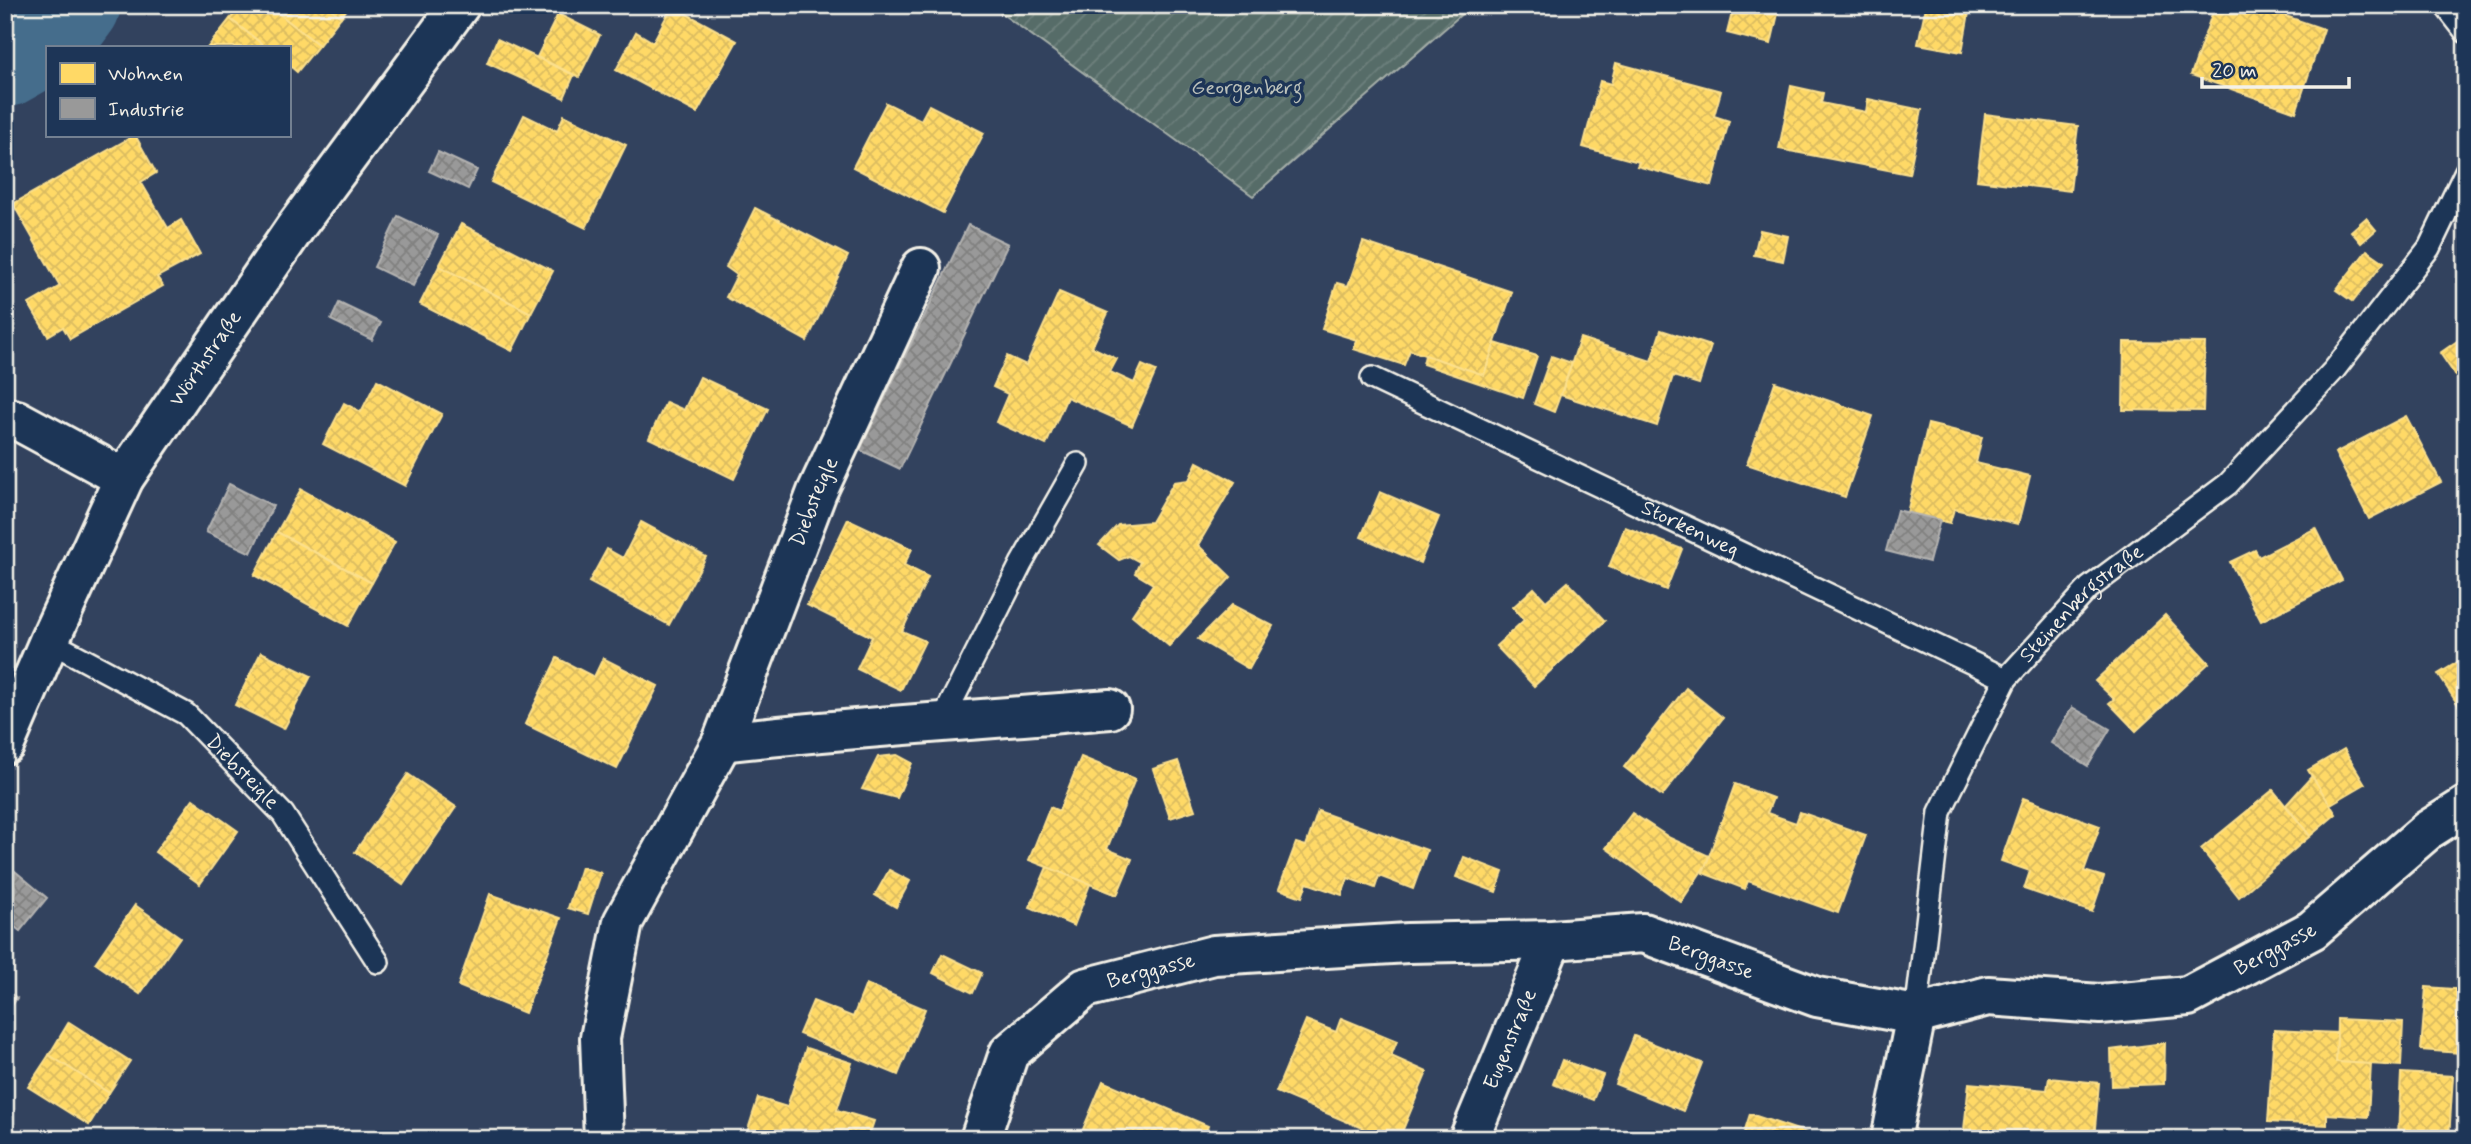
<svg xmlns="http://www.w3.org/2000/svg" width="2471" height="1144" viewBox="0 0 2471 1144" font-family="Mynerve,sans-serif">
	<defs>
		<pattern id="garden-furrows" width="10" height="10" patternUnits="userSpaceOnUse" patternTransform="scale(1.75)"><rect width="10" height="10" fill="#566c68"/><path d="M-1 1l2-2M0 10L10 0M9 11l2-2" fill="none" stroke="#6f817e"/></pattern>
		<pattern id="homes-cross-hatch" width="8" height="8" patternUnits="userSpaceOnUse" patternTransform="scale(1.75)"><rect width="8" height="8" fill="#ffd966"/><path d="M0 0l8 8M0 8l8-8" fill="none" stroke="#dbbc60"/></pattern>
		<pattern id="industry-cross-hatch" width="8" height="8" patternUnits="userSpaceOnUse" patternTransform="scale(1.75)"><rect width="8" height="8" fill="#999"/><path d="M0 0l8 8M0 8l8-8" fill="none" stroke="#818180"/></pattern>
	</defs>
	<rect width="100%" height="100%" fill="#32425e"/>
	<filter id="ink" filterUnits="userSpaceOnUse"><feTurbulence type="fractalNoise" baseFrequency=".0143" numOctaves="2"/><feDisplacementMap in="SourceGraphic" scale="14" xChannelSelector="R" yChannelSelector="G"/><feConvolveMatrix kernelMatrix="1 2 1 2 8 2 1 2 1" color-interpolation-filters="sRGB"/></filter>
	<g filter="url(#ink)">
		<!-- garden -->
		<path fill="url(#garden-furrows)" stroke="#a5aea8" stroke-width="2" d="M990,5H1472L1253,196Z"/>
		<!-- homes -->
		<g fill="url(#homes-cross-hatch)" stroke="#fce08d" stroke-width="2">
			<path d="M241,5H268L319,45L297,72L289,65V47H266L230,19Z"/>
			<path d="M268,5H326L341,17L319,45Z"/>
			<path d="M326,5H350L341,17Z"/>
			<path d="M1734,5H1780L1771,44L1727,33Z"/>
			<path d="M1926,5L1970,7L1962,52L1918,44Z"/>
			<path d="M2215,5H2254L2324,29L2296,112L2191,75Z"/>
			<path d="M672,6L737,41L697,113L616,70L636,32L653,42Z"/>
			<path d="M558,14L600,35L579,77L537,57Z"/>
			<path d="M230,19L266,47H208Z"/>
			<path d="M497,39L574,75L564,98L487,63Z"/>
			<path d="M1616,63L1721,91L1714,116L1729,121L1712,186L1637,166L1639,162L1583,147L1600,81L1611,84Z"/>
			<path d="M1791,86L1823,93L1821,103L1866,112L1868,99L1922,110L1909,174L1779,149Z"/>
			<path d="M886,103L921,120L929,105L984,133L943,213L853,167Z"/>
			<path d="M1985,114L2078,126L2070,191L1977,180Z"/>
			<path d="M524,115L557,131L564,115L626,145L586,228L491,182Z"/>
			<path d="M135,135L156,173L141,182L168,228L181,220L200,254L157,277L163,286L70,339L63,327L48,336L29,304L60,286L13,204Z"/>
			<path d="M755,208L848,256L807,341L726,297L737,275L726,267Z"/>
			<path d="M2366,218L2376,230L2361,243L2351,231Z"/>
			<path d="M461,224L553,271L531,313L439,266Z"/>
			<path d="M1760,230L1788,236L1783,261L1754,255Z"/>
			<path d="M1363,242L1512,292L1484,375L1410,350L1404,365L1354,349L1357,340L1322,329L1337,283L1348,286Z"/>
			<path d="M2367,250L2384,262L2353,302L2336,290Z"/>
			<path d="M439,266L531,313L512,351L420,304Z"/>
			<path d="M1059,292L1108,313L1092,347L1117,359L1110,372L1134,383L1142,365L1156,371L1132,426L1067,397L1046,445L996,422L1008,394L993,387L1007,356L1026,365Z"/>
			<path d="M1661,330L1711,346L1699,384L1673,376L1657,426L1561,395L1580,338L1651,361Z"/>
			<path d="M2466,335V391L2440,353Z"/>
			<path d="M2124,342L2205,343L2203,411L2123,410Z"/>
			<path d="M1495,343L1537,356L1523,398L1423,364L1425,355L1484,375Z"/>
			<path d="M1551,356L1572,363L1554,412L1534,404Z"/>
			<path d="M700,377L768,409L734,479L649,438L666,402L684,410Z"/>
			<path d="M377,380L442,414L405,486L323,444L344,403L361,412Z"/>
			<path d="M1775,382L1873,416L1845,497L1747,464Z"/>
			<path d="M2406,416L2441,482L2369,519L2335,453Z"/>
			<path d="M1928,424L1982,437L1976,463L2030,476L2018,524L1954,509L1950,523L1907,513Z"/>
			<path d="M1197,462L1235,482L1198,545L1231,577L1169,646L1132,615L1153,584L1135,573L1140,562L1129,556L1119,560L1099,545L1118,525L1151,522L1174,482L1189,480Z"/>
			<path d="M301,489L395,542L372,583L277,532Z"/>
			<path d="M1380,492L1439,517L1420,563L1361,537Z"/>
			<path d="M848,519L912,549L904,565L928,577L902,631L925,641L901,690L857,669L872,637L807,605Z"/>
			<path d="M641,522L706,557L669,625L589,582L607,549L623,558Z"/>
			<path d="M1625,527L1682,549L1666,590L1609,567Z"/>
			<path d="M2316,528L2342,580L2261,621L2230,562L2255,550L2259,557Z"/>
			<path d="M277,532L372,583L348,626L254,575Z"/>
			<path d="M1568,582L1605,621L1534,686L1496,646L1524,620L1513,607L1534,588L1546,601Z"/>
			<path d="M1232,605L1273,626L1249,669L1198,639Z"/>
			<path d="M2165,615L2209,663L2136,731L2109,703L2114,699L2095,681Z"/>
			<path d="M261,652L311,676L284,729L235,705Z"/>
			<path d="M2466,657V717L2438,674Z"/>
			<path d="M557,658L594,677L603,658L658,686L617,769L525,724Z"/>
			<path d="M1686,688L1723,718L1662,796L1624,767Z"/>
			<path d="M2344,749L2365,784L2329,805L2308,770Z"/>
			<path d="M897,755L912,763L897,798L862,789L878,757Z"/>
			<path d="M1081,757L1135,779L1107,849L1132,859L1117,895L1029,860L1050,807L1059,811Z"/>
			<path d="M1178,761L1195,810L1170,818L1153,769Z"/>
			<path d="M408,774L456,807L403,885L355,852Z"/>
			<path d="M2312,776L2336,814L2310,836L2286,805Z"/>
			<path d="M1735,784L1773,798L1767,813L1796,823L1800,812L1866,835L1838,913L1748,881L1745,889L1703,873Z"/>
			<path d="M2273,790L2310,836L2239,897L2201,849Z"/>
			<path d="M2023,798L2100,826L2084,871L2104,877L2092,912L2024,889L2030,871L2001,861Z"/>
			<path d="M193,799L238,831L200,884L155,852Z"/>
			<path d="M1318,811L1427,850L1413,889L1379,876L1375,888L1348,878L1342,895L1307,883L1302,897L1279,889L1296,843L1306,846Z"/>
			<path d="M1632,813L1670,838L1709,856L1703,873V869L1681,902L1606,848Z"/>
			<path d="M1464,857L1503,872L1496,892L1456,877Z"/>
			<path d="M581,867L601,873L588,914L568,908Z"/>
			<path d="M1047,867L1090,884L1074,926L1030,907Z"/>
			<path d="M889,870L910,881L896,907L875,895Z"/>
			<path d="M490,894L561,918L525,1013L458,986Z"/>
			<path d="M135,905L180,937L140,994L95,963Z"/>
			<path d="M942,954L982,973L973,993L933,973Z"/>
			<path d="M866,984L925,1009L898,1075L799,1034L813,1001L853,1017Z"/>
			<path d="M2426,987L2466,990V1067H2459L2461,1053L2421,1050Z"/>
			<path d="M1341,1018L1397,1041L1391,1056L1427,1072L1399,1139H1388L1276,1092L1306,1020L1336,1032Z"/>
			<path d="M2337,1019L2403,1022L2401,1066L2336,1062Z"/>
			<path d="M69,1022L130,1061L109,1093L49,1055Z"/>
			<path d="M2274,1030L2337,1033L2336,1062L2371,1064L2368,1117L2327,1114V1125L2268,1122Z"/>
			<path d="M1634,1036L1702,1063L1683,1111L1615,1084Z"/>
			<path d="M2165,1043L2164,1084L2112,1086L2111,1050Z"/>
			<path d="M806,1048L852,1063L837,1110L874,1121L868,1139H745L758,1098L787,1107Z"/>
			<path d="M49,1055L109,1093L89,1125L28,1087Z"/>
			<path d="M1562,1060L1603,1075L1593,1100L1553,1084Z"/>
			<path d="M2401,1073L2453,1076L2449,1138L2398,1135Z"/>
			<path d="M2049,1078L2099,1083L2094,1139H1963L1969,1083L2047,1090Z"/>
			<path d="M1103,1081L1208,1126L1203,1139H1079Z"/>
			<path d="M1750,1114L1810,1134L1808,1139H1742Z"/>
		</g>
		<!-- industry -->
		<g fill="url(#industry-cross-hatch)" stroke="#b4b3b1" stroke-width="2">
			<path d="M438,152L477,170L468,189L429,171Z"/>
			<path d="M398,216L438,235L413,286L374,267Z"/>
			<path d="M968,225L1008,244L900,469L860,450Z"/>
			<path d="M339,303L381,323L372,340L331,320Z"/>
			<path d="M229,484L273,506L251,553L206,532Z"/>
			<path d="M1897,510L1940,520L1929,562L1886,551Z"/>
			<path d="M2072,707L2110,729L2088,766L2051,743Z"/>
			<path d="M15,871L47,898L20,931L5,919V883Z"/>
			<path d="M5,990L17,998L5,1016Z"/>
		</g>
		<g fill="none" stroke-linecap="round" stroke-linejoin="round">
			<!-- river -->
			<path stroke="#446d8c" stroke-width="89" d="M5,63L53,36L76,5"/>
			<!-- service casing -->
			<g stroke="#f4f1e8" stroke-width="26">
				<g id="service">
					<path d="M2445,5L2466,32"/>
					<path id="s1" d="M1372,378L2006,679"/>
					<path id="s2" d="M49,641L186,714L283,814L378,962"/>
					<path d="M941,723L1021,564L1078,464"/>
					<path id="s3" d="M1916,1015L1940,812L2006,679L2089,588L2228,484L2334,370L2429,248L2466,171"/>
				</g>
			</g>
			<!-- minor casing -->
			<g stroke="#f4f1e8" stroke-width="44">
				<g id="minor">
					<path d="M5,417L17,420L124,478"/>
					<path d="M722,742C851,727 980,720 1110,709"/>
					<path id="s4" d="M5,744L49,641L124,478L295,228L460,5"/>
					<path id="s5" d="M604,1139L600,1038L623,922L722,742L817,492L921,268"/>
					<path id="s6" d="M980,1139L1009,1053L1085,988L1214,955L1408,943L1552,940L1643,933L1817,997L1916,1015L1988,996L2100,1004L2188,996L2312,930L2428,830L2466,806"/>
					<path id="s7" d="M1469,1139L1552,940"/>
					<path d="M1891,1139L1916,1015"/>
				</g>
			</g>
			<!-- service -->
			<use href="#service" stroke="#1d3557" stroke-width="21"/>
			<!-- minor -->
			<use href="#minor" stroke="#1d3557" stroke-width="38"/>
		</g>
	</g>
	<g text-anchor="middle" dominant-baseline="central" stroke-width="7" stroke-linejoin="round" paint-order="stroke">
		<!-- park labels -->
		<g font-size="21" fill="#bdc2bb" stroke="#1d3557">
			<text x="1247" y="88">Georgenberg</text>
		</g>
		<!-- street labels -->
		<g font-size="21" fill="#f4f1e8" stroke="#1d3557">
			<text stroke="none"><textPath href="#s4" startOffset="436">Wörthstraße</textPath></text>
			<text stroke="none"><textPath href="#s5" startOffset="682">Diebsteigle</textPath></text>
			<text stroke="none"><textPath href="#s1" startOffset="352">Storkenweg</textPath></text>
			<text stroke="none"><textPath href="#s3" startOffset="460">Steinenbergstraße</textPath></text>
			<text stroke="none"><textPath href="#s2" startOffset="236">Diebsteigle</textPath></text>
			<text stroke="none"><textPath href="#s6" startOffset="1414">Berggasse</textPath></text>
			<text stroke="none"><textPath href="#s6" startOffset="826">Berggasse</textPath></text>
			<text stroke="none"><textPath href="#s6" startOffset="259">Berggasse</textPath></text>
			<text stroke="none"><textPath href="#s7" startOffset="108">Eugenstraße</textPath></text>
		</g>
	</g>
	<!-- margin -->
	<rect width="2471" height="1144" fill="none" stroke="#1d3557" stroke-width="28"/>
	<rect x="14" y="14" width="2443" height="1116" fill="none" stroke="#f4f1e8" stroke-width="2.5" filter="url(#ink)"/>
	<!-- legend -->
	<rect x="46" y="46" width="245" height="91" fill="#1d3557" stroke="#738091" stroke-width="2"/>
	<rect x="60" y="63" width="35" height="21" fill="#ffd966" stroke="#738091" stroke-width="2"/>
	<text x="108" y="80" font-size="21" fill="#f4f1e8">Wohnen</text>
	<rect x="60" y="98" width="35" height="21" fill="#999999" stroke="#738091" stroke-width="2"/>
	<text x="108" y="116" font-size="21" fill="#f4f1e8">Industrie</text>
	<!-- scale -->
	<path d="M2202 77v10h147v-10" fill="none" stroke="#f4f1e8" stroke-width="3.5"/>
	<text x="2212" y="77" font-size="21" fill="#f4f1e8" stroke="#1d3557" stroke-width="5" paint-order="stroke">20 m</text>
</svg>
